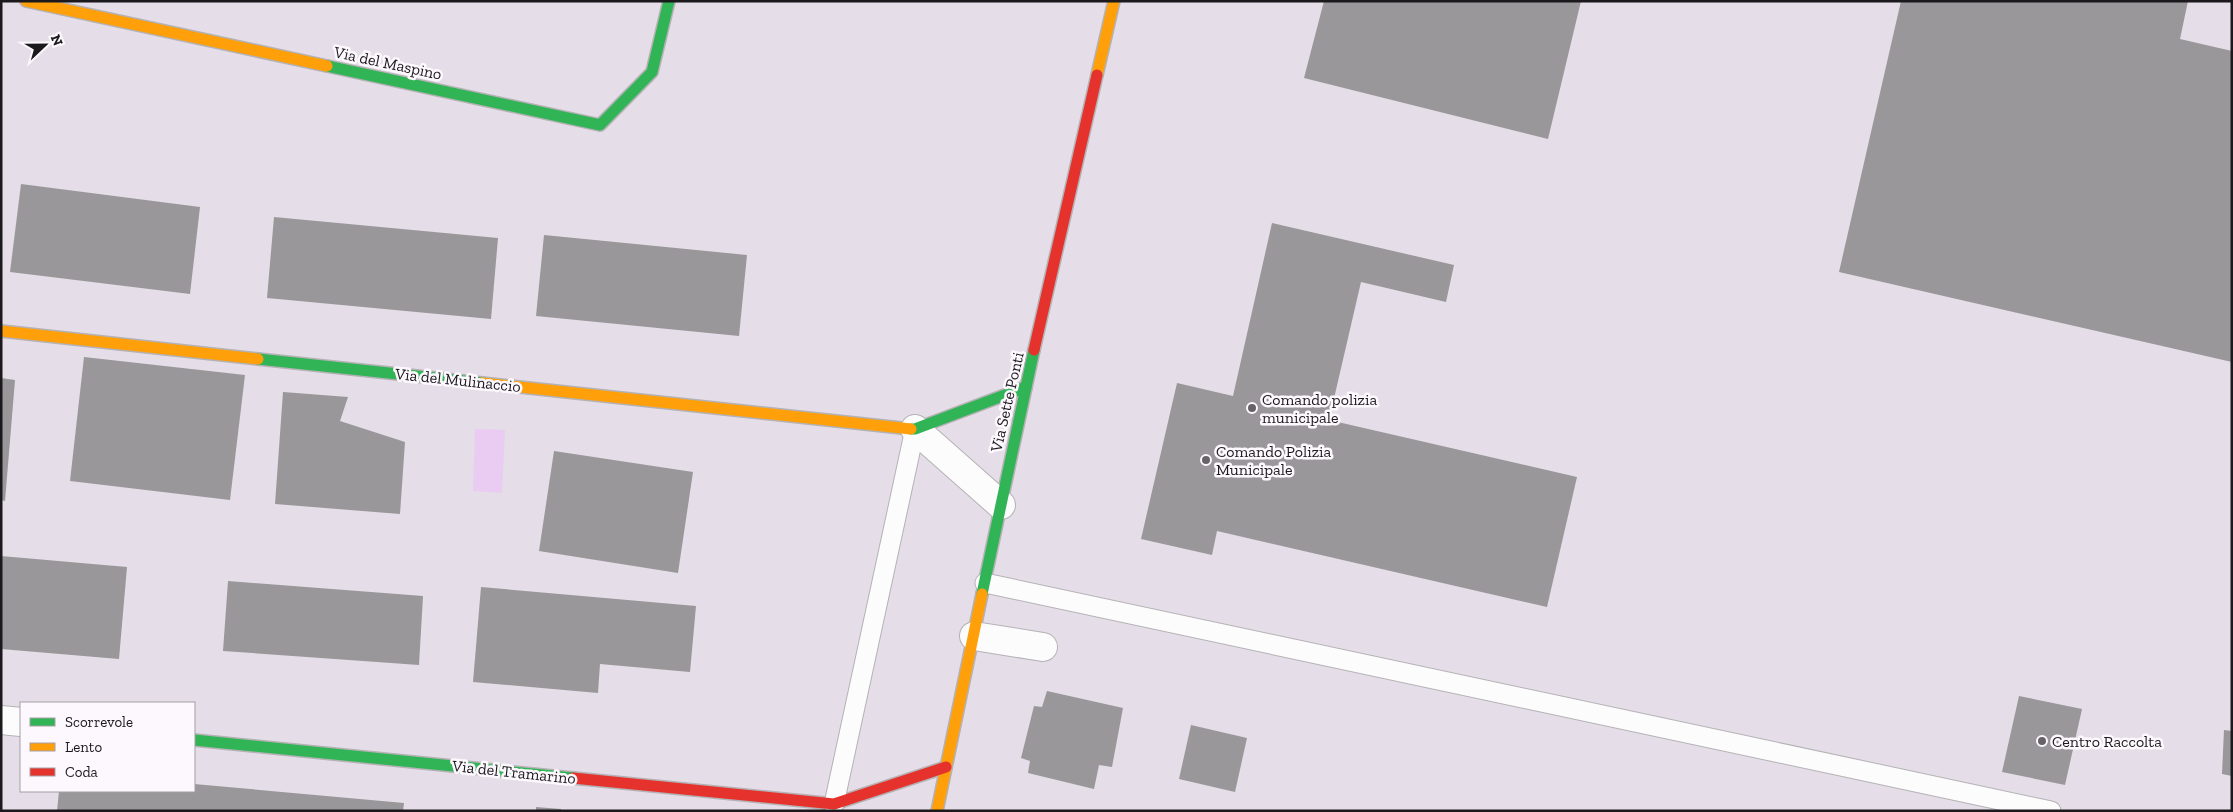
<svg xmlns="http://www.w3.org/2000/svg" width="2233" height="812" viewBox="0 0 2233 812" font-family="'Zilla Slab',serif">
	<rect width="100%" height="100%" fill="#efecf0"/>
	<!-- built -->
	<path fill="#e5dde7" fill-rule="evenodd" d="M1,1H2232V811H1ZM21,703H194V791H21Z"/>
	<!-- water -->
	<path fill="#eaccf2" d="M475,429L505,430L502,493L473,491Z"/>
	<!-- building -->
	<g fill="#99979a">
		<path d="M1324,1H1581L1548,139L1304,78Z"/>
		<path d="M1901,1H2188L2180,39L2232,51V362L1839,272Z"/>
		<path d="M21,184L200,207L190,294L10,272Z"/>
		<path d="M274,217L498,238L491,319L267,298Z"/>
		<path d="M1272,223L1454,265L1446,302L1361,282L1329,420L1577,477L1547,607L1217,531L1212,555L1141,539L1177,383L1233,396Z"/>
		<path d="M544,235L747,255L739,336L536,316Z"/>
		<path d="M84,357L245,375L230,500L70,481Z"/>
		<path d="M1,378L15,380L5,501L1,500Z"/>
		<path d="M283,392L348,397L340,421L405,442L400,514L275,504Z"/>
		<path d="M554,451L693,472L678,573L539,551Z"/>
		<path d="M1,556L127,567L119,659L1,649Z"/>
		<path d="M228,581L423,596L419,665L223,651Z"/>
		<path d="M481,587L696,606L690,672L600,664L598,693L473,682Z"/>
		<path d="M1047,691L1123,708L1112,767L1099,765L1094,789L1028,773L1030,761L1021,758L1034,706L1042,707Z"/>
		<path d="M2019,696L2082,709L2065,785L2002,772Z"/>
		<path d="M1191,725L1247,738L1235,792L1179,779Z"/>
		<path d="M2224,730L2232,731V776L2222,774Z"/>
		<path d="M194,784L404,803L403,811H57L59,791H194Z"/>
		<path d="M536,807L561,809V811H536Z"/>
	</g>
	<g fill="none" stroke-linecap="round" stroke-linejoin="round">
		<!-- lane casing -->
		<g stroke="#b4b2b5" stroke-width="21">
			<g id="lane">
				<path d="M985,583L2051,811"/>
				<path d="M834,804L915,429"/>
			</g>
		</g>
		<!-- street casing -->
		<g stroke="#b4b2b5" stroke-width="30">
			<g id="street">
				<path d="M915,429L1001,505"/>
				<path d="M974,636L1043,647"/>
				<path d="M1,720L21,722"/>
			</g>
		</g>
		<!-- fast casing -->
		<g stroke="#b4b2b5" stroke-width="14">
			<g id="fast">
				<path d="M327,66L600,125L652,72L669,1"/>
				<path d="M258,359L482,383"/>
				<path d="M911,429H915L1026,387"/>
				<path d="M982,594L1034,350"/>
				<path d="M194,740L573,778"/>
			</g>
		</g>
		<!-- slow casing -->
		<g stroke="#b4b2b5" stroke-width="14">
			<g id="slow">
				<path d="M26,1L327,66"/>
				<path d="M1097,75L1114,1"/>
				<path d="M1,331L258,359"/>
				<path d="M482,383L911,429"/>
				<path d="M937,811L982,594"/>
			</g>
		</g>
		<!-- jam casing -->
		<g stroke="#b4b2b5" stroke-width="14">
			<g id="jam">
				<path d="M1034,350L1097,75"/>
				<path d="M573,778L834,804L946,767"/>
			</g>
		</g>
		<!-- lane -->
		<use href="#lane" stroke="#fdfcfd" stroke-width="19"/>
		<!-- street -->
		<use href="#street" stroke="#fdfcfd" stroke-width="28"/>
		<!-- fast -->
		<use href="#fast" stroke="#30b455" stroke-width="11"/>
		<!-- slow -->
		<use href="#slow" stroke="#ff9f0a" stroke-width="11"/>
		<!-- jam -->
		<use href="#jam" stroke="#e5322d" stroke-width="11"/>
	</g>
	<!-- markers -->
	<g fill="#656366" stroke="#fdf8fe" stroke-width="2">
		<circle cx="1252" cy="408" r="5"/>
		<circle cx="1206" cy="460" r="5"/>
		<circle cx="2042" cy="741" r="5"/>
	</g>
	<g text-anchor="middle" dominant-baseline="central" stroke-width="5" stroke-linejoin="round" paint-order="stroke">
		<!-- street labels -->
		<g font-size="16" fill="#1b191c" stroke="#fdf8fe">
			<text transform="translate(388 63) rotate(12)">Via del Maspino</text>
			<text transform="translate(458 380) rotate(6)">Via del Mulinaccio</text>
			<text transform="translate(1007 402) rotate(-77)">Via Sette Ponti</text>
			<text transform="translate(514 772) rotate(6)">Via del Tramarino</text>
		</g>
		<!-- poi labels -->
		<g font-size="16" fill="#1b191c" stroke="#fdf8fe" text-anchor="start">
			<text x="1262" y="399">Comando polizia<tspan x="1262" dy="18">municipale</tspan></text>
			<text x="1216" y="451">Comando Polizia<tspan x="1216" dy="18">Municipale</tspan></text>
			<text x="2052" y="741">Centro Raccolta</text>
		</g>
	</g>
	<!-- border -->
	<rect width="2233" height="812" fill="none" stroke="#1b191c" stroke-width="5"/>
	<!-- legend -->
	<rect x="20" y="702" width="175" height="90" fill="#fdf8fe" stroke="#a39fa4"/>
	<rect x="30" y="718" width="25" height="8" fill="#30b455" stroke="#a39fa4"/>
	<text x="65" y="727" font-size="15" fill="#1b191c">Scorrevole</text>
	<rect x="30" y="743" width="25" height="8" fill="#ff9f0a" stroke="#a39fa4"/>
	<text x="65" y="752" font-size="15" fill="#1b191c">Lento</text>
	<rect x="30" y="768" width="25" height="8" fill="#e5322d" stroke="#a39fa4"/>
	<text x="65" y="777" font-size="15" fill="#1b191c">Coda</text>
	<!-- north arrow -->
	<g transform="translate(45 45) rotate(68)" stroke="#fdf8fe" stroke-width="4" paint-order="stroke">
	<path d="M0-4L9 19L0 12L-9 19Z" fill="#1b191c"/>
	<text y="-8" font-size="14" font-weight="bold" text-anchor="middle" fill="#1b191c">N</text>
	</g>
</svg>
